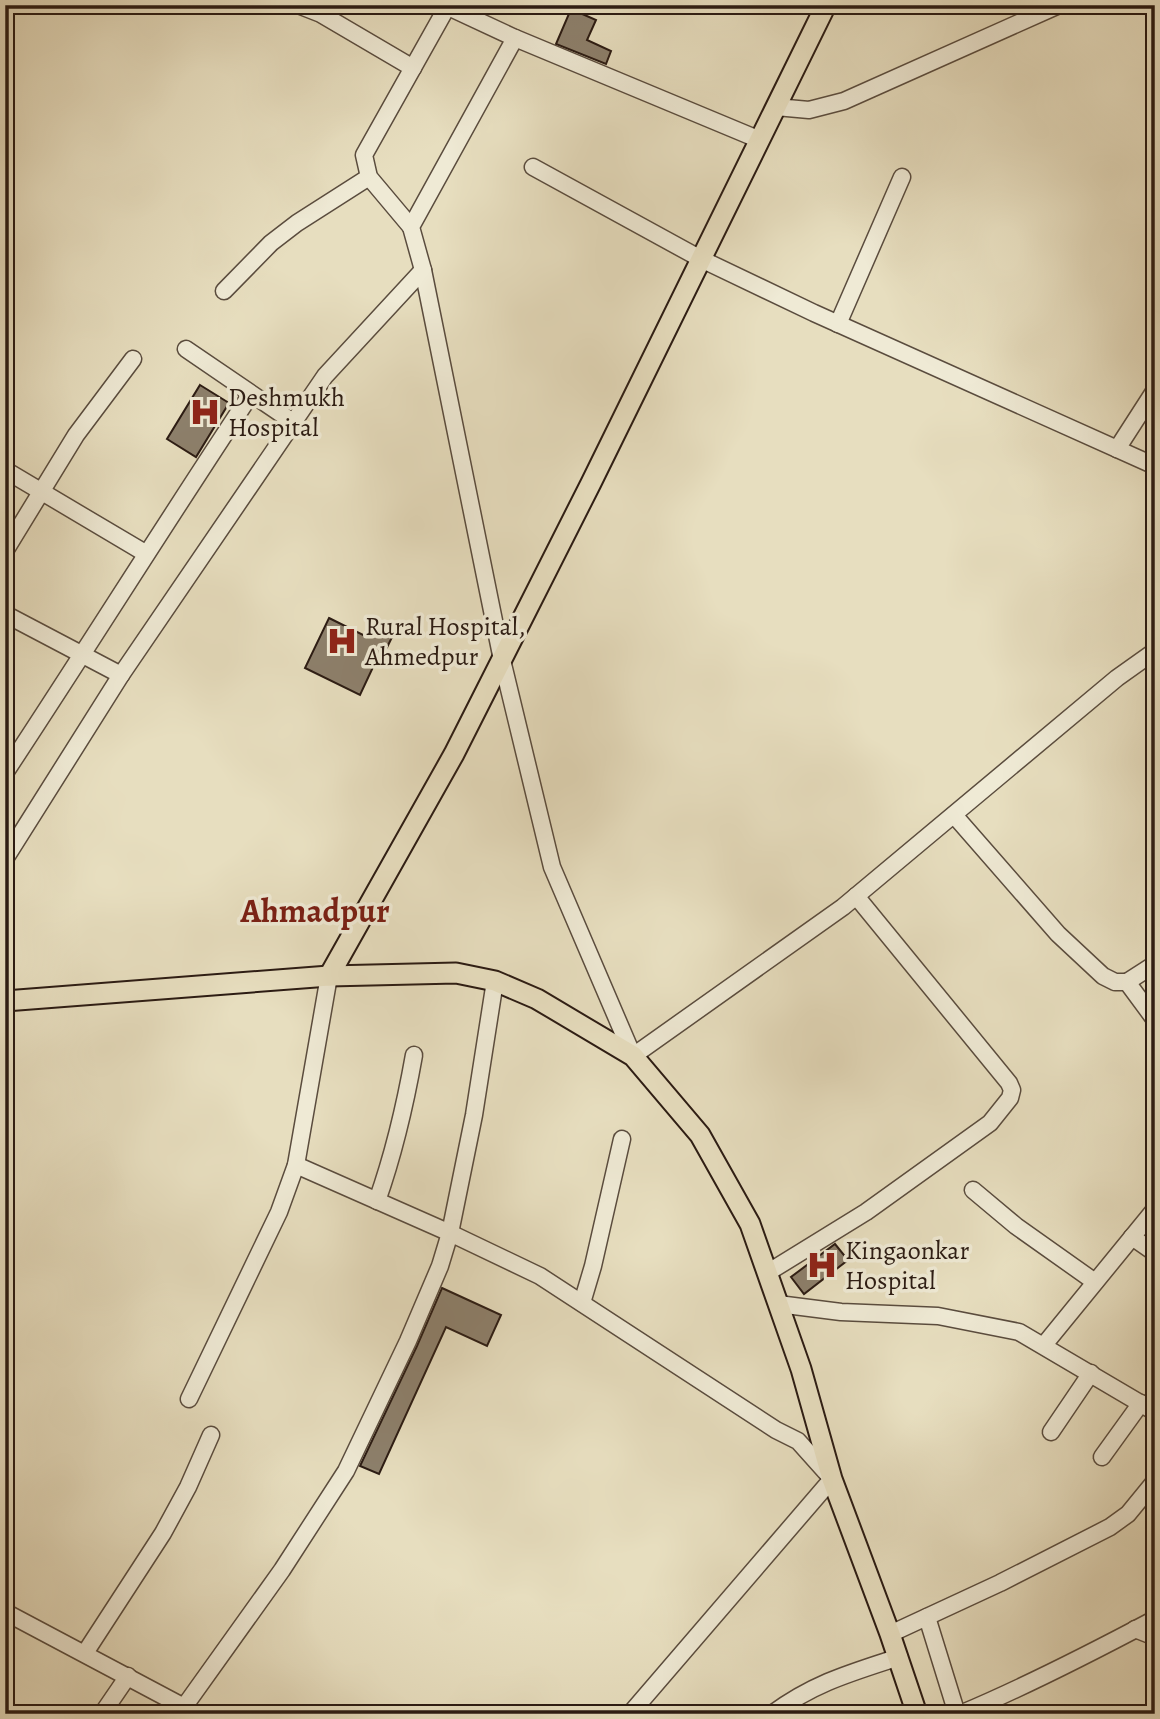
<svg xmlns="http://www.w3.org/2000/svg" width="1160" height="1719" viewBox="0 0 1160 1719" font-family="Alegreya,serif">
	<rect width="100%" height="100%" fill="#e7debf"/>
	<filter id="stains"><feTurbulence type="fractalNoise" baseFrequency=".00286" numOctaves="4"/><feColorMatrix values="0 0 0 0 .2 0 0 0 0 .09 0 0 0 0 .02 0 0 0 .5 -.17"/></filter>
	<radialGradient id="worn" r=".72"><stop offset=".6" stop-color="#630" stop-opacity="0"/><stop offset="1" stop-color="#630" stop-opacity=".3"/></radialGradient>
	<!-- building -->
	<g fill="#8d806c" stroke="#2b1b13" stroke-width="2">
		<path d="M571,9L596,20L587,40L611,51L606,64L556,44Z"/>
		<path d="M200,385L229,403L196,457L167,439Z"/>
		<path d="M329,618L367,637L375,622L395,631L378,666L374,665L360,695L305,668Z"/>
		<path d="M835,1244L848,1260L804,1294L791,1277Z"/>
		<path d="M442,1288L501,1315L487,1346L446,1327L379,1474L360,1466L417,1346Z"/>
	</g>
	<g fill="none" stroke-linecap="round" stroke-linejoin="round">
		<!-- minor casing -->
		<g stroke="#5a4c3e" stroke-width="19">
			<g id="minor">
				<path d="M298,5L321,14L413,68"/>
				<path d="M444,5L515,38"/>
				<path d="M776,107L809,110L844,101L1059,5"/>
				<path d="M533,167L701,259L814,313L1155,466"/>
				<path d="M411,227L369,177L364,155L447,7"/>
				<path d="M423,270L411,227L515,38L760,140"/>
				<path d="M224,291L271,243L297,223L369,177"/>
				<path d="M838,324L902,177"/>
				<path d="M186,349L293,422"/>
				<path d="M1117,449L1155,390"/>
				<path d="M5,470L145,553"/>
				<path d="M5,551L76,435L133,359"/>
				<path d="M5,614L121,675L5,859"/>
				<path d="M121,675L325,376L423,270L502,660L552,867L633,1056L843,907L1117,678L1155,651"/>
				<path d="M5,773C88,647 168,519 251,394"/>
				<path d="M954,815L1058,934L1103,976L1115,982H1127L1155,1020"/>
				<path d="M1127,982L1155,964"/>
				<path d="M296,1165L450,1233L540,1276L776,1430L798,1441L832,1479L630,1714"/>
				<path d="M973,1190L1016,1226L1095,1282"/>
				<path d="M377,1201C394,1153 405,1106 414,1055"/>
				<path d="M1132,1237L1155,1253"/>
				<path d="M767,1273L866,1212L990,1123L1010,1098L1012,1090L1009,1083L856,896"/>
				<path d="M582,1303L593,1266L622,1139"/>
				<path d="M778,1304L841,1312L938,1316L1019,1332L1155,1412"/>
				<path d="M1044,1345L1155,1209"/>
				<path d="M189,1399L279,1212L296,1165L329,976"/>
				<path d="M1051,1432L1091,1373"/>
				<path d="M1102,1457L1141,1403"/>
				<path d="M5,1612L184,1707"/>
				<path d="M927,1617L957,1714"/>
				<path d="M1135,1629L1155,1637"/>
				<path d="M890,1634L1000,1583L1110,1527L1128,1514L1155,1481"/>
				<path d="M85,1653L163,1533L188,1487L211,1435"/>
				<path d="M5,1707L11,1714"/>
				<path d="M102,1714L128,1676"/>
				<path d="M179,1714L282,1570L346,1471L408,1341L440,1266L450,1233L474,1115L495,981"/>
				<path d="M772,1714C814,1683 850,1673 899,1657"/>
				<path d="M960,1714C1027,1686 1091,1653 1155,1619"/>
			</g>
		</g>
		<!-- major casing -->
		<g stroke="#2b1b13" stroke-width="23">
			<g id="major">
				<path d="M329,976L454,754L591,483L826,5"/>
				<path d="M5,1001L329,976L456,973L495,981L537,999L633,1056L700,1135L750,1224L801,1369L832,1479L890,1634L917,1714"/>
			</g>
		</g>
		<!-- minor -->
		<use href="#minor" stroke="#efead5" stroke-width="16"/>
		<!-- major -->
		<use href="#major" stroke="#e7debf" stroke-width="19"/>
	</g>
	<!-- icons -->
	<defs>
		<g id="hospital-bare" transform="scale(2.415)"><path d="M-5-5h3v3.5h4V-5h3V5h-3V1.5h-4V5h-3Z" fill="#8f2418" stroke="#efead5" stroke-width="2.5" paint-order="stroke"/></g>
	</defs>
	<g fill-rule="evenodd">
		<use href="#hospital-bare" x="205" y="412"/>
		<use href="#hospital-bare" x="342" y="641"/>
		<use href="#hospital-bare" x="822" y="1265"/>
	</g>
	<g text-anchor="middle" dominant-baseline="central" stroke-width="7" stroke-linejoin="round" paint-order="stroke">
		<!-- poi labels -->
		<g font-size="26" fill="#2b1b13" stroke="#efead5" text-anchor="start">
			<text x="228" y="397">Deshmukh<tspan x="228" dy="30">Hospital</tspan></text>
			<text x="365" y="626">Rural Hospital,<tspan x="365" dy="30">Ahmedpur</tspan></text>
			<text x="845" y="1250">Kingaonkar<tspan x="845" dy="30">Hospital</tspan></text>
		</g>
		<!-- district labels -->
		<g font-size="33" font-weight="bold" fill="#7a1f14" stroke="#efead5">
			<text x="315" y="910">Ahmadpur</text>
		</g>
	</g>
	<!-- margin -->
	<rect width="1160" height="1719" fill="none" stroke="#e7debf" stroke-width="28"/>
	<rect x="7" y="7" width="1146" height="1705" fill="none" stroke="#2b1b13" stroke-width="3.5"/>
	<rect x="14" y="14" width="1132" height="1691" fill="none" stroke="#2b1b13" stroke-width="2"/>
	<rect width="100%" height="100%" filter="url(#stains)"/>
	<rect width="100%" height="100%" fill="url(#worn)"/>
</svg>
